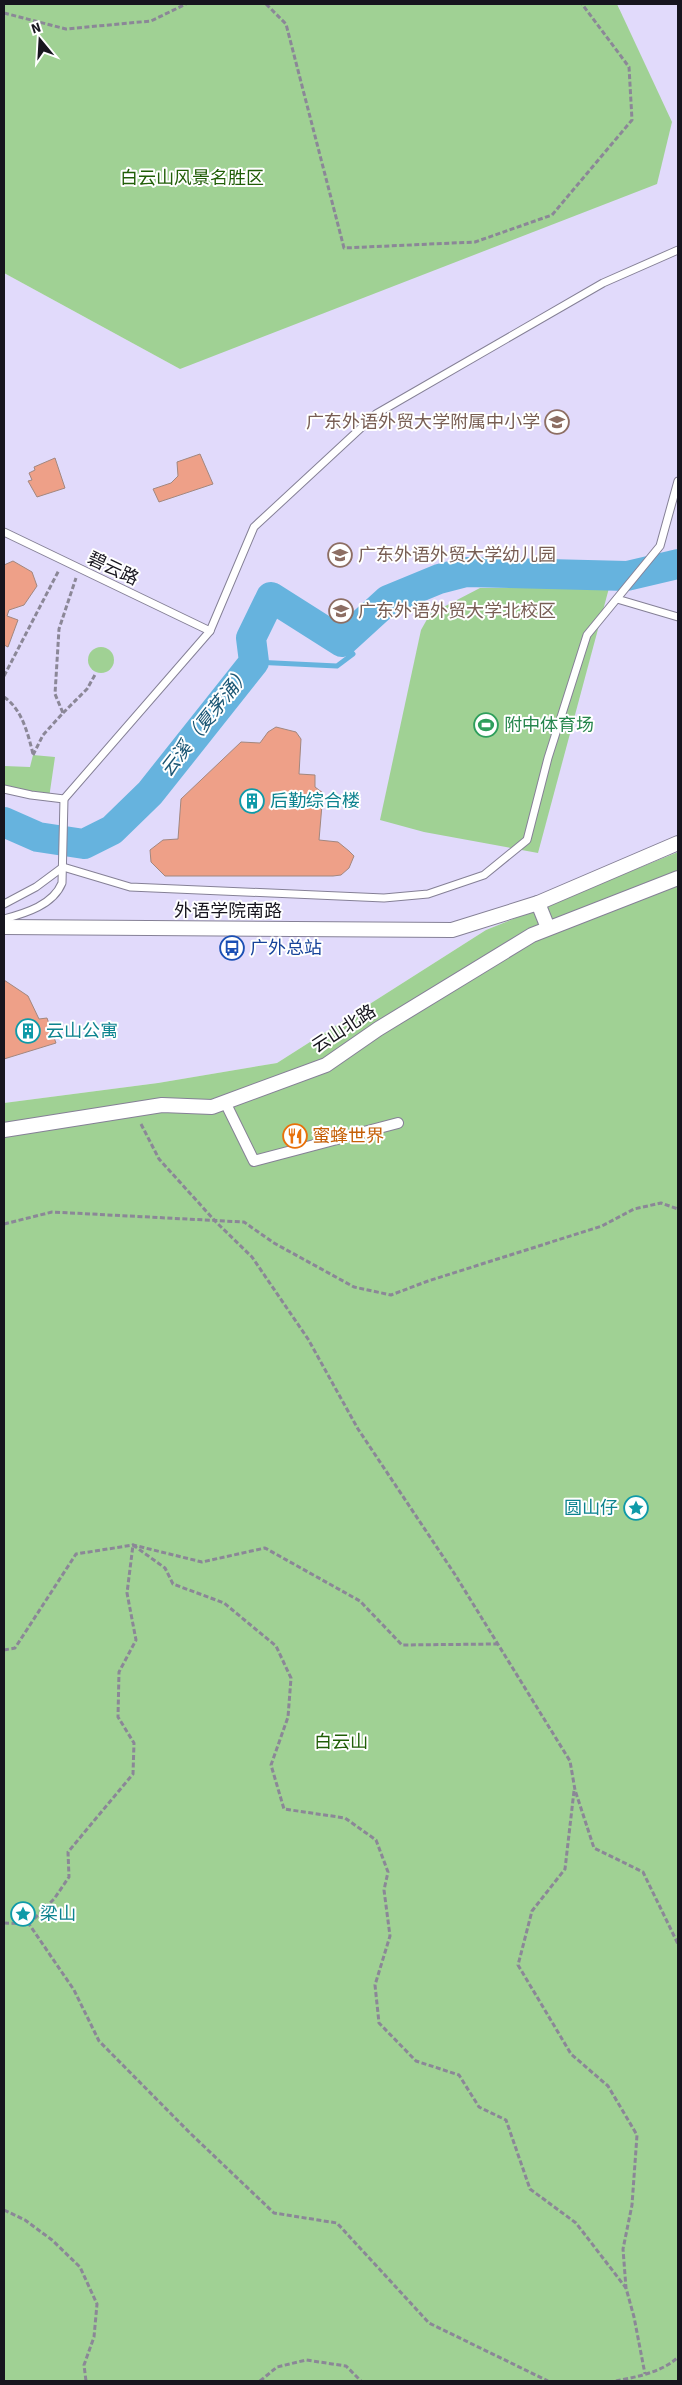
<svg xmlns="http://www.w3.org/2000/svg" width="682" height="2385" viewBox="0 0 682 2385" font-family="'Source Sans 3','Noto Sans SC',sans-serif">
	<rect width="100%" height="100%" fill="#eee9fe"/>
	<!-- built -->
	<path fill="#e1dafb" d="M617,4H678V852L486,930L277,1063L158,1083L4,1103V273L180,369L620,9Z"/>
	<!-- green -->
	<g fill="#a0d194">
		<path d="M4,4H617L672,122L657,184L180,369L4,273Z"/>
		<path d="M480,588H609L538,853L424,832L380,820L421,630L430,614Z"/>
		<circle cx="101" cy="660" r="13"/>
		<path d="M33,755L55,757L49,798L4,789V766L30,767Z"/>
		<path d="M678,852V2381H4V1103L158,1083L277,1063L486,930Z"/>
	</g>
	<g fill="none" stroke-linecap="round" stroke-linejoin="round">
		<!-- stream -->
		<path stroke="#66b3de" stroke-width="5" d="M254,662L337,666L353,654L342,642"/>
		<!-- river -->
		<path stroke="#66b3de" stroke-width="30" d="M4,822L38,837L84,844L112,830L150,793L254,662L251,638L271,597L342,642L388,600L439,579L466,572L627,576L678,564"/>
	</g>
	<!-- building -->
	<g fill="#eea088" stroke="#a2877f">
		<path d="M200,454L213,484L159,502L153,489L171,483L178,476L177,462Z"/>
		<path d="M55,458L65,488L37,497L28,481L32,480L29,473L35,470L34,467Z"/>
		<path d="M13,561L32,572L37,586L24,605L9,610L7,616L18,620L8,647L4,645V565Z"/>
		<path d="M276,727L296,732L301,739L299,774L315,775V787L323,793L319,840L338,842L349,851L354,856L349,868L341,875L333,876H165L151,862L150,850L163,840L178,839L181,799L241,742L260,743L268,732Z"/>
		<path d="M4,980L28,996L39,1019L47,1018L56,1043L4,1059Z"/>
	</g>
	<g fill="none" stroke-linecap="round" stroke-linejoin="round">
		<!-- service casing -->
		<g stroke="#858096" stroke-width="9">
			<g id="service">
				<path d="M4,532L210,631"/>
				<path d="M617,599L678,617"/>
				<path d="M4,789L31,795L64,799"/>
				<path d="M63,867L130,887L384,898L428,894L484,875L527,840L548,758L587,635L660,546L678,481"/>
				<path d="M4,904L36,887L63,867"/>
				<path d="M4,919C26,913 53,905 62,883L64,799L210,631L254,527L376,414L603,283L678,250"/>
			</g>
		</g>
		<!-- pedestrian casing -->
		<g stroke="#858096" stroke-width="12">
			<path id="pedestrian" d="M225,1102L254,1161L398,1123"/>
		</g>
		<!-- minor casing -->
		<g stroke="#858096" stroke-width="16">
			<g id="minor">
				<path d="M538,903L548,928"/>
				<path d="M4,927L452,930L538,903L678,843"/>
				<path d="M4,1130L162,1105L212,1107L326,1065L378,1029L532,935L678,878"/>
			</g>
		</g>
		<!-- path -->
		<g stroke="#8b8797" stroke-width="3" stroke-dasharray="5 2.5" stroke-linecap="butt">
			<path d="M266,4L286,24L344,248L475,242L552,215L632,120L629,67L582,4"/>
			<path d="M4,13L66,29L151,21L186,4"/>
			<path d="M4,676L59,570"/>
			<path d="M4,697C22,709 28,734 33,754"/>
			<path d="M63,713L87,689L96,673"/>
			<path d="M33,755L43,735L63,713L55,694L59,629L76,578"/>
			<path d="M141,1124L159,1159L216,1222L252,1257L308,1339L358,1429L454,1573L570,1761L575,1790L594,1848L643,1872L678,1944"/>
			<path d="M4,1224L52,1212L244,1222L274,1243L354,1287L391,1295L428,1281L602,1226L634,1209L661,1203L678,1209"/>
			<path d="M4,1650L15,1648L76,1554L133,1545L202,1562L265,1548L360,1601L402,1645L497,1644"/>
			<path d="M574,1791L565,1869L532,1911L518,1965L571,2054L608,2086L637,2135L632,2205L623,2249L626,2288L634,2317L645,2374"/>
			<path d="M4,1923L29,1924L74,1990L99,2041L190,2133L274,2213L337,2223L429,2323L548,2381"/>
			<path d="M29,1924L54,1899L69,1877L68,1852L133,1774L134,1743L118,1717L119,1672L136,1640L127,1593L133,1545L165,1568L173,1584L224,1603L276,1646L291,1678L288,1717L271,1765L284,1809L345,1818L376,1840L388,1872L384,1890L390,1936L375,1985L379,2023L416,2061L459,2075L479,2107L506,2120L530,2189L576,2223L626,2288"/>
			<path d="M4,2210L25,2220L52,2240L80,2267L97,2304L94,2337L84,2365L86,2381"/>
			<path d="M260,2381L277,2367L306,2360L346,2366L361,2381"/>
			<path d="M616,2381C636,2377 663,2372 678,2357"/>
		</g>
		<!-- service -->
		<use href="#service" stroke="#fff" stroke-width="7"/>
		<!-- pedestrian -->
		<use href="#pedestrian" stroke="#fff" stroke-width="10"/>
		<!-- minor -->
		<use href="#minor" stroke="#fff" stroke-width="14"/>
	</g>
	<!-- icons -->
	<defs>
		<g id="school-ring" transform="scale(1.25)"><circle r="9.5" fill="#fff" stroke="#8d6e63" stroke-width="1.5"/><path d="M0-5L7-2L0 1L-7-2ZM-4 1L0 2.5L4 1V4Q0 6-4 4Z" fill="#8d6e63"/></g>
		<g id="university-ring" transform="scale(1.25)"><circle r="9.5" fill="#fff" stroke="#8d6e63" stroke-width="1.5"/><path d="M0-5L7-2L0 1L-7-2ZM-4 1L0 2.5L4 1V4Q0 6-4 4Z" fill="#8d6e63"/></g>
		<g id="stadium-ring" transform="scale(1.25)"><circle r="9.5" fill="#fff" stroke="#2e9e5b" stroke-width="1.5"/><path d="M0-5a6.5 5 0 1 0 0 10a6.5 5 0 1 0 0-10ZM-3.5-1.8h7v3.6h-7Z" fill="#2e9e5b"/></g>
		<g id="building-ring" transform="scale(1.25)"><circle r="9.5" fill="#fff" stroke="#0f9aa8" stroke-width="1.5"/><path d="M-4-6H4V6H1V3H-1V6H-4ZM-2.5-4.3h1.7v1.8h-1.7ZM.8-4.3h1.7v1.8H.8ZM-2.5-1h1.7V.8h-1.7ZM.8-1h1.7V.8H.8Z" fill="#0f9aa8"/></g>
		<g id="bus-ring" transform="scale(1.25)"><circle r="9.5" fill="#fff" stroke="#1a4fb4" stroke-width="1.5"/><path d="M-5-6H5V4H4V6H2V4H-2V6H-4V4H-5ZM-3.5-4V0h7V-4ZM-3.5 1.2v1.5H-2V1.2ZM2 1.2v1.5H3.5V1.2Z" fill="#1a4fb4"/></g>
		<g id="restaurant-ring" transform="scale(1.25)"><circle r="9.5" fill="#fff" stroke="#e8710a" stroke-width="1.5"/><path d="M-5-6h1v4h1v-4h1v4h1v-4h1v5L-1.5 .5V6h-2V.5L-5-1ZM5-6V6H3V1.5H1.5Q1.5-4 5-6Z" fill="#e8710a"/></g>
		<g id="sight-ring" transform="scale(1.25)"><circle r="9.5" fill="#fff" stroke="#0f9aa8" stroke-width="1.5"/><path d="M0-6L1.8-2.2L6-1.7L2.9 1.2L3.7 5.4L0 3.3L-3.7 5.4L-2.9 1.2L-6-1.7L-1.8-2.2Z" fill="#0f9aa8"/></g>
	</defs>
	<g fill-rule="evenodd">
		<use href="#school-ring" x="557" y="422"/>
		<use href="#school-ring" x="340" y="555"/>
		<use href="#university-ring" x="341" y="611"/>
		<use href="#stadium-ring" x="486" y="725"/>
		<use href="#building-ring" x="252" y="801"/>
		<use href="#bus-ring" x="232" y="948"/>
		<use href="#building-ring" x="28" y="1031"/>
		<use href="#restaurant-ring" x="295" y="1136"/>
		<use href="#sight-ring" x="636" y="1508"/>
		<use href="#sight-ring" x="23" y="1914"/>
	</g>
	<g text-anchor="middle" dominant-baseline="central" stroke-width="4" stroke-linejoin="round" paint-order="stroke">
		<!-- park labels -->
		<g font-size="18" fill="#205e07" stroke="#fff">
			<text x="192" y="178">白云山风景名胜区</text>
			<text x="341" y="1742">白云山</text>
		</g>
		<!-- education labels -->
		<g font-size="18" fill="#785e54" stroke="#fff" text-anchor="start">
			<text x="540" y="422" text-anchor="end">广东外语外贸大学附属中小学</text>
			<text x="358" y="555">广东外语外贸大学幼儿园</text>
			<text x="358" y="611">广东外语外贸大学北校区</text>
		</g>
		<!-- street labels -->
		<g font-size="18" fill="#17151e" stroke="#fff">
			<text transform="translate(113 569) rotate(25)">碧云路</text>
			<text x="228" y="911">外语学院南路</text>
			<text transform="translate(344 1029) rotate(-33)">云山北路</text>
		</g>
		<!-- leisure labels -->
		<g font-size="18" fill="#27864d" stroke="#fff" text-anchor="start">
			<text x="504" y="725">附中体育场</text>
		</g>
		<!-- culture labels -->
		<g font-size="18" fill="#0d838f" stroke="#fff" text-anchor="start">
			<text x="270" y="801">后勤综合楼</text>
			<text x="46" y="1031">云山公寓</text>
			<text x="618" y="1508" text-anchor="end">圆山仔</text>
			<text x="40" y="1914">梁山</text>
		</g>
		<!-- transit labels -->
		<g font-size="18" fill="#164399" stroke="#fff" text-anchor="start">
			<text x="250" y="948">广外总站</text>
		</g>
		<!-- food labels -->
		<g font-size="18" fill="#c56008" stroke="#fff" text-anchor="start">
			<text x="312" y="1136">蜜蜂世界</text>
		</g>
		<!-- water labels -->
		<g font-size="19" font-style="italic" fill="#1b5674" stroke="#fff">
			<text transform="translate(206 722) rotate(-52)">云溪（夏茅涌）</text>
		</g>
	</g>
	<!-- border -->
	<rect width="682" height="2385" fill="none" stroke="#17151e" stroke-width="10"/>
	<!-- north arrow -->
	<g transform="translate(40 40) rotate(342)" stroke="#ffffff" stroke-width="4" paint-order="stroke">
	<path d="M0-4L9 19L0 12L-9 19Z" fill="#17151e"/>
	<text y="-8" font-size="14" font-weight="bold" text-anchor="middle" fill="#17151e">N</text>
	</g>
</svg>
